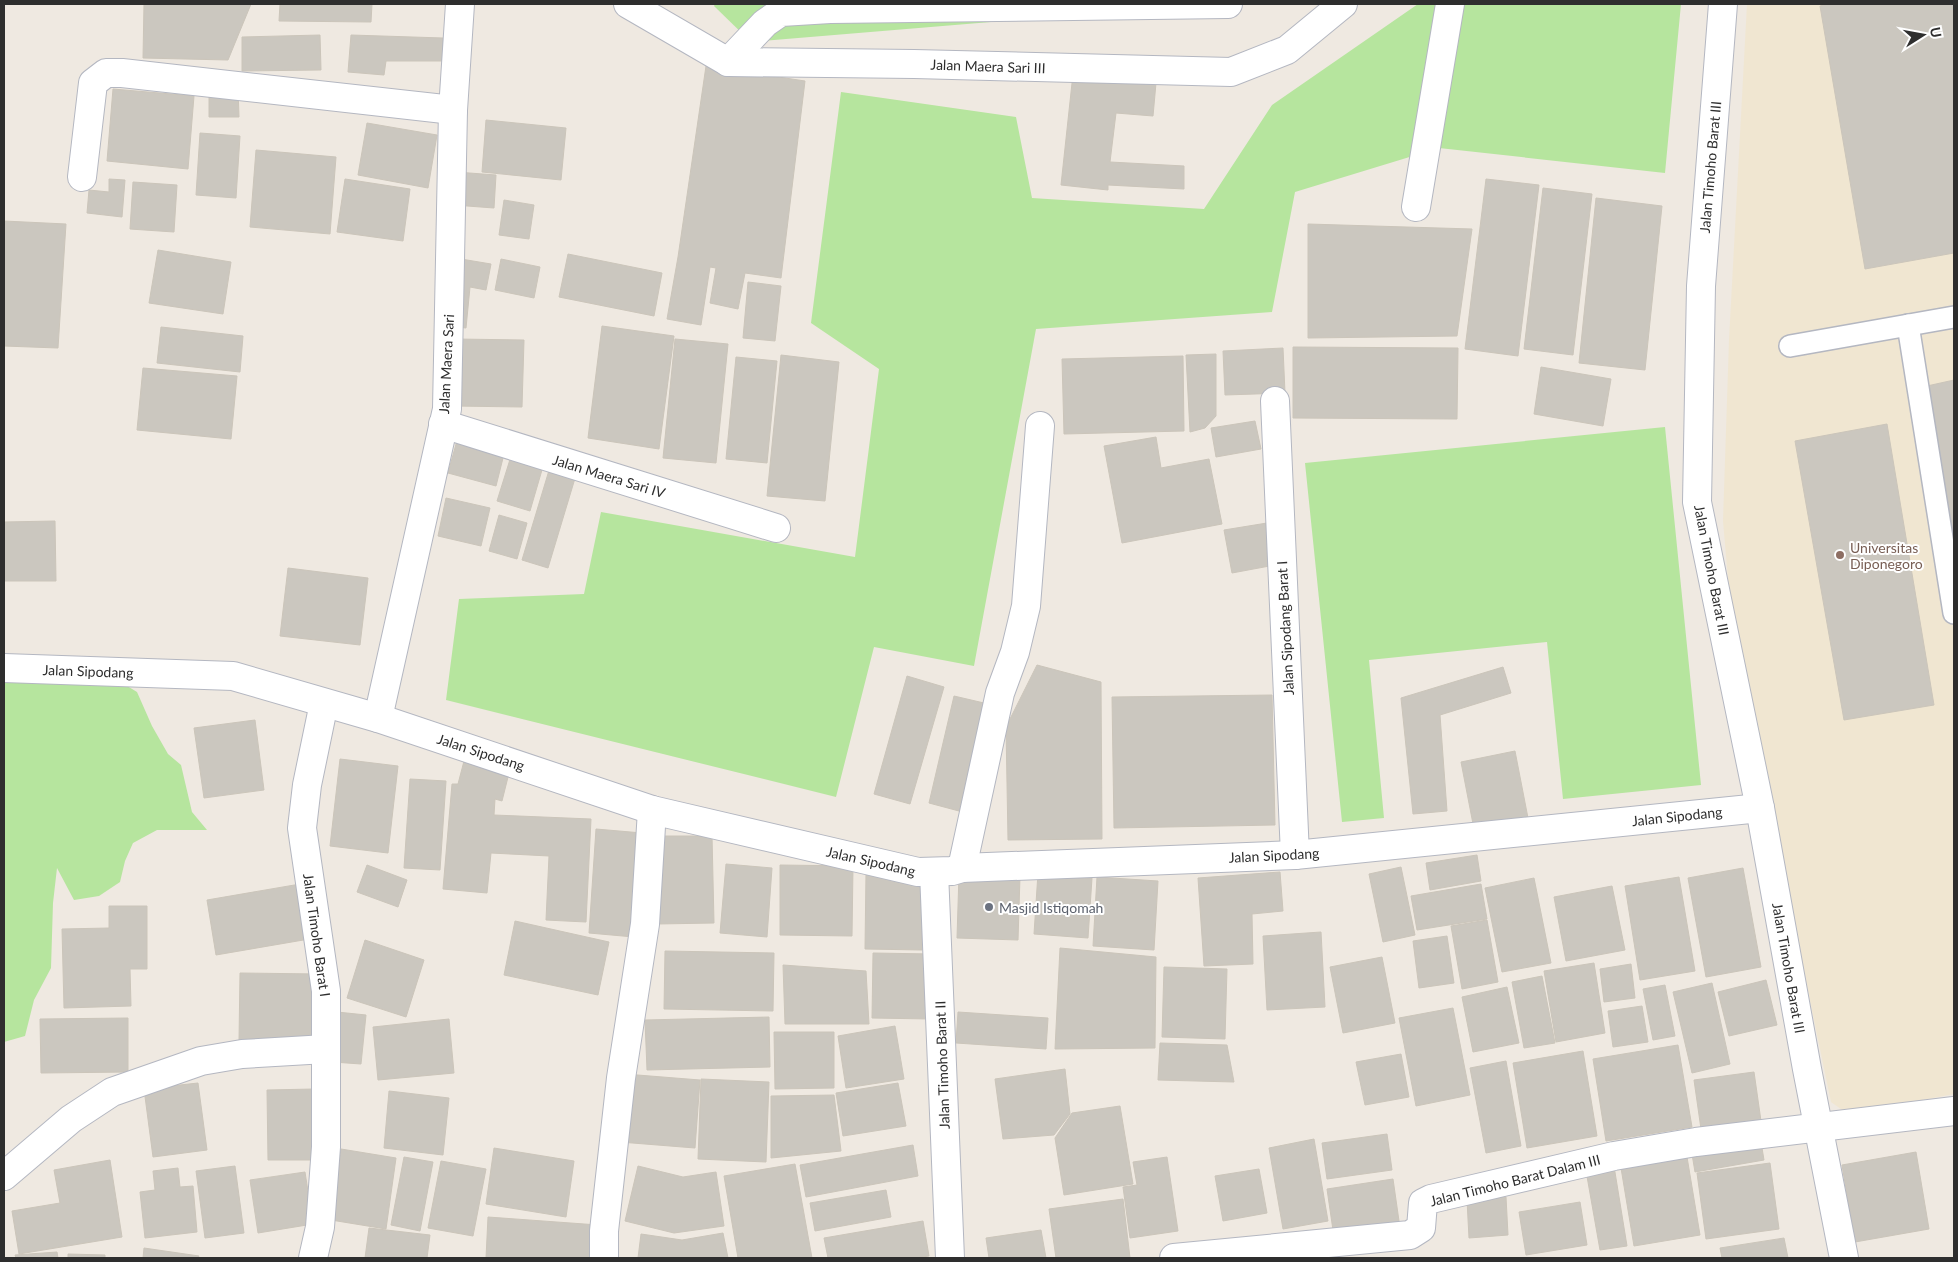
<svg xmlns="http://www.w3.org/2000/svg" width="1958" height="1262" viewBox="0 0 1958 1262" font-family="Lato,sans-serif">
	<rect width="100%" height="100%" fill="#efe9e1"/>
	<!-- education -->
	<path fill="#f0e6d1" d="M1747,4H1954V1094L1848,1114L1831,1102L1776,837L1729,590L1723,521L1729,340Z"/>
	<!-- green -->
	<g fill="#b6e59e">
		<path d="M715,4H1208L751,42L714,6Z"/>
		<path d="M1418,4H1681L1665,173L1439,148L1295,192L1272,312L1036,329L974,666L874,647L836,797L446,700L459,599L584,594L601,512L855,557L879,369L811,323L841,92L1016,117L1032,198L1204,209L1272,105Z"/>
		<path d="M1665,427L1701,785L1563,799L1547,642L1369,660L1384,818L1342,822L1305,463Z"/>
		<path d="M4,673L114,678L137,692L152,726L168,754L181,765L192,812L207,830H157L133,843L125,861L120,882L99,896L74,900L57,868L53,903L51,968L34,1000L25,1036L4,1042Z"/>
	</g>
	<!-- building -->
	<g fill="#cbc7bf" stroke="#cbc5ba">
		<path d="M144,4H251L228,60L143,58Z"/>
		<path d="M280,4H372L371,22L279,21Z"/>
		<path d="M1828,4H1954V253L1865,269L1820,6Z"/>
		<path d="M320,35L321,70L242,71V37Z"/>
		<path d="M351,35L443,38V61H386L384,75L348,72Z"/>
		<path d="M706,66L805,81L781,278L745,273L738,309L710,303L716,268L710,267L701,325L667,319L678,257Z"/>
		<path d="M1073,74L1156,83L1153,116L1116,113L1110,162L1184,166V189L1108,185V190L1061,185Z"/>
		<path d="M209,88H238L239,117H209Z"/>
		<path d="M113,89L194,96L188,169L107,161Z"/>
		<path d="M486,120L566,128L561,180L482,172Z"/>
		<path d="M367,123L437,135L428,188L358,175Z"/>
		<path d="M200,133L240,136L236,198L196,195Z"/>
		<path d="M256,150L336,157L330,234L250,227Z"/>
		<path d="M456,172L496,175L494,208L454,205Z"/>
		<path d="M109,179L125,180L122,217L87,213L89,190L109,192Z"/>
		<path d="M345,179L410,189L403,241L337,232Z"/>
		<path d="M1486,179L1539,185L1518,356L1465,349Z"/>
		<path d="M133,182L177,185L174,232L130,229Z"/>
		<path d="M1543,188L1592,194L1573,355L1524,349Z"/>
		<path d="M1596,198L1662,206L1645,370L1579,363Z"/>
		<path d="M504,200L534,205L529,239L499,235Z"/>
		<path d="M4,221L66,224L58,348L4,346Z"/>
		<path d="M1308,224L1472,229L1457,336L1308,338Z"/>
		<path d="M158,250L231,262L223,314L149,303Z"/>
		<path d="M568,254L662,273L654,316L559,297Z"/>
		<path d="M461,259L491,264L486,290L470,287L466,328L450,326Z"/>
		<path d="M501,259L540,267L534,298L495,290Z"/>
		<path d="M748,282L781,286L775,341L743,338Z"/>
		<path d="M602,326L674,336L659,449L588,438Z"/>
		<path d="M161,327L243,336L240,372L157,363Z"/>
		<path d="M456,339L524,340L522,407L454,406Z"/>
		<path d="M675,339L728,344L716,463L663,458Z"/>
		<path d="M1293,347L1458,348L1457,419L1293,418Z"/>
		<path d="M1283,348L1285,393L1225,395L1223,351Z"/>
		<path d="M1216,354V416L1205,428L1190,432L1186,355Z"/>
		<path d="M781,355L839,362L825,501L767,496Z"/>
		<path d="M1183,356L1184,431L1064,434L1062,359Z"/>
		<path d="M736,357L777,361L767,463L726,459Z"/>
		<path d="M1541,367L1611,379L1603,426L1534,414Z"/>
		<path d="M143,368L237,376L231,439L137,430Z"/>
		<path d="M1954,380V541L1927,386Z"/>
		<path d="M1255,421L1261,449L1216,457L1211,428Z"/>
		<path d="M1887,424L1934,705L1844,720L1795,441Z"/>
		<path d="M458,437L505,450L496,486L448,473Z"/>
		<path d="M1156,437L1161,468L1209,459L1222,524L1122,543L1104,446Z"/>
		<path d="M512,453L544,463L530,511L497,501Z"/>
		<path d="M550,467L576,475L548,568L522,560Z"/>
		<path d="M446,498L490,508L481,546L438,536Z"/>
		<path d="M499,515L527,523L517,559L489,551Z"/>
		<path d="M55,521L56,581H4V522Z"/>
		<path d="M1267,523L1275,565L1232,573L1224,530Z"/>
		<path d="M288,568L368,578L360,645L280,636Z"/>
		<path d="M1037,665L1101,682L1102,839L1008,840L1006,727Z"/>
		<path d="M1503,667L1511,693L1440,715L1447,811L1413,814L1401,698Z"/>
		<path d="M907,676L944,687L910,804L874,794Z"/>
		<path d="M1272,695L1275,825L1114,828L1112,697Z"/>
		<path d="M954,696L984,703L959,811L929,803Z"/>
		<path d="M255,720L264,790L204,798L194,728Z"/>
		<path d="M1515,751L1528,818L1474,829L1461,762Z"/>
		<path d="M340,759L398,766L388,853L330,846Z"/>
		<path d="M464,761L509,773L502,801L495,799L494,815L591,819L586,922L546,920L549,856L491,853L487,893L443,889L452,784H458Z"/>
		<path d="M410,779L446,781L440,870L404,868Z"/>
		<path d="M596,829L642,833L634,937L589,933Z"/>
		<path d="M656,836H712L714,923L657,924Z"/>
		<path d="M1477,855L1481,881L1430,890L1426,863Z"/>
		<path d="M726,864L772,868L767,937L720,933Z"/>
		<path d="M367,865L407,880L398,907L357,892Z"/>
		<path d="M780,865L853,866L852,936L780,935Z"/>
		<path d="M1401,867L1415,935L1383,942L1369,874Z"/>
		<path d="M1743,868L1761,967L1706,977L1688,878Z"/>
		<path d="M1280,872L1283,911L1252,914L1253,964L1204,966L1198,878Z"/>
		<path d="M866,873L923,874L922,950L865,949Z"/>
		<path d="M1038,873L1092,878L1088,938L1034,934Z"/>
		<path d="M959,874L1020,876L1018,940L957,938Z"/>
		<path d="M1097,877L1158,881L1154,950L1093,946Z"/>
		<path d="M1679,877L1695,971L1640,980L1625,886Z"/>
		<path d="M1534,878L1551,963L1502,972L1485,888Z"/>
		<path d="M306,883L315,938L216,955L207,900Z"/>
		<path d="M1481,884L1487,919L1417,930L1411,896Z"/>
		<path d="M1612,886L1625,950L1566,961L1554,897Z"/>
		<path d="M109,906H147V969H130L131,1006L64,1008L62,929L109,928Z"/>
		<path d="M1487,920L1498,982L1462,989L1451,926Z"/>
		<path d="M515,921L609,942L598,995L504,975Z"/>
		<path d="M1321,932L1325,1007L1267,1010L1263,936Z"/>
		<path d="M1447,936L1454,983L1419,988L1413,941Z"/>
		<path d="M365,940L424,960L406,1017L347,998Z"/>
		<path d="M1060,948L1156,957L1155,1048L1055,1049Z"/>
		<path d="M665,951L774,953L773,1011L664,1009Z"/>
		<path d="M873,953L932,954L930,1019L872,1018Z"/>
		<path d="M1382,957L1395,1023L1343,1033L1330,967Z"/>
		<path d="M1594,963L1605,1033L1556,1042L1544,971Z"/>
		<path d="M1631,964L1635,998L1604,1002L1600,969Z"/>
		<path d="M783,965L866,971L869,1024H785Z"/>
		<path d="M1164,967L1227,969L1225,1039L1162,1037Z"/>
		<path d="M240,973L319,974L318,1043L239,1041Z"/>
		<path d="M1542,976L1555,1043L1524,1048L1512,982Z"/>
		<path d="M1766,980L1777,1025L1729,1036L1718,992Z"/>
		<path d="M1712,983L1730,1064L1692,1073L1673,992Z"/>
		<path d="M1665,985L1675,1036L1653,1040L1643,989Z"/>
		<path d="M1507,987L1519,1043L1473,1052L1462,997Z"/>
		<path d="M1642,1006L1648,1042L1613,1047L1608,1011Z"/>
		<path d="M1453,1008L1470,1095L1416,1106L1399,1018Z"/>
		<path d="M337,1012L366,1015L361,1064L333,1062Z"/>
		<path d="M958,1012L1048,1018L1046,1049L956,1043Z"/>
		<path d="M769,1017L770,1067L647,1070L645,1020Z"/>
		<path d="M128,1018V1072L41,1073L40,1019Z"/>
		<path d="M449,1019L454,1073L378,1080L373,1027Z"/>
		<path d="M895,1026L904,1079L846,1088L838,1036Z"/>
		<path d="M774,1032H834V1088L775,1089Z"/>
		<path d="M1160,1043L1227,1045L1234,1082L1158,1080Z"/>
		<path d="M1678,1045L1692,1127L1606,1141L1593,1059Z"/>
		<path d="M1583,1051L1597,1136L1527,1148L1513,1063Z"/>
		<path d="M1401,1054L1409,1097L1365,1105L1356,1062Z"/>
		<path d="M1506,1061L1521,1146L1486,1153L1470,1068Z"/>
		<path d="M1065,1069L1070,1114L1054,1135L1003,1139L995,1079Z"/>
		<path d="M1754,1072L1761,1121L1701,1129L1694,1080Z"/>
		<path d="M625,1074L700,1080L695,1148L620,1142Z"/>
		<path d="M701,1079L769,1082L766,1162L698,1159Z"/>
		<path d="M198,1083L207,1150L153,1157L144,1089Z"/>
		<path d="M898,1083L906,1126L843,1136L836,1093Z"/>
		<path d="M314,1089V1160H268L267,1090Z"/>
		<path d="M389,1091L449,1098L443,1155L384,1148Z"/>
		<path d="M834,1095L841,1151L771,1158V1096Z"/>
		<path d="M1120,1106L1133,1184L1064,1195L1055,1138L1072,1113Z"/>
		<path d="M1387,1134L1392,1170L1327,1179L1322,1143Z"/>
		<path d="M1760,1136L1764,1160L1695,1172L1691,1148Z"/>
		<path d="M1314,1139L1328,1221L1283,1229L1269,1148Z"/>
		<path d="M913,1145L918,1176L806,1197L800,1165Z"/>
		<path d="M494,1148L574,1161L566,1217L486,1204Z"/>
		<path d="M341,1149L396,1158L386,1229L331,1220Z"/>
		<path d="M1916,1152L1929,1229L1855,1242L1842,1165Z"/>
		<path d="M404,1157L433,1162L420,1231L391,1225Z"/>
		<path d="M1167,1157L1178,1231L1130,1238L1123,1187L1137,1185L1133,1162Z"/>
		<path d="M1687,1157L1700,1235L1634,1246L1621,1168Z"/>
		<path d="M110,1160L122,1237L19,1254L12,1211L60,1203L54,1170Z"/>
		<path d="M1613,1160L1627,1246L1600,1250L1585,1165Z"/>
		<path d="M441,1161L486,1169L473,1236L428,1228Z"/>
		<path d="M1770,1163L1779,1229L1706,1239L1697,1173Z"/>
		<path d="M795,1164L812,1258H738L724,1176Z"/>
		<path d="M235,1166L244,1233L205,1238L196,1171Z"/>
		<path d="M638,1166L683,1177L716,1172L724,1226L674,1233L625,1221Z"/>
		<path d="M178,1168L180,1187L193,1186L197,1232L145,1238L140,1192L155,1190L153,1171Z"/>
		<path d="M1259,1169L1267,1213L1223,1221L1215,1176Z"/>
		<path d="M305,1172L313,1224L258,1233L250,1180Z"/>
		<path d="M1393,1179L1400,1228L1334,1237L1327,1189Z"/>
		<path d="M886,1190L891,1217L815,1231L810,1203Z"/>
		<path d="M1506,1197L1508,1235L1469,1238L1467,1200Z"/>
		<path d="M1123,1199L1130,1258H1056L1049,1209Z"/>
		<path d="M1580,1202L1587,1245L1526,1255L1519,1212Z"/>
		<path d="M488,1217L598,1225L595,1258H486Z"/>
		<path d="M923,1221L929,1256L916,1258H828L824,1238Z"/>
		<path d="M369,1228L430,1235L427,1258H365Z"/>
		<path d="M1041,1230L1046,1258H989L986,1238Z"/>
		<path d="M723,1233L728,1258H638L641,1234L682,1240Z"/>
		<path d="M1784,1238L1788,1258H1722L1720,1248Z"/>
		<path d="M144,1248L199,1256L198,1258H143Z"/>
		<path d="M57,1252L58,1258H16L15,1255Z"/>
		<path d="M68,1254L105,1255V1258H68Z"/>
	</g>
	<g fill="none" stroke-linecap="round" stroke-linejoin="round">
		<!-- service casing -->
		<g stroke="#b4b7c1" stroke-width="24">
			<g id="service">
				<path d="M1908,325L1954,613"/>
				<path d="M1790,346L1954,317"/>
			</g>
		</g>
		<!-- minor casing -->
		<g stroke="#b4b7c1" stroke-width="30">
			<g id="minor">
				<path d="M628,4L728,62L914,64L1231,72L1287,50L1343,4"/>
				<path d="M1723,4L1701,286L1697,502L1760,808L1807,1069L1844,1258"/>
				<path d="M728,62L765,23L781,12L830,9L1228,4"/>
				<path d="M82,177L93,83L106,73H122L453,110"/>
				<path d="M1416,207L1450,4"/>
				<path d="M1275,401L1295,855"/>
				<path d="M443,424L776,528"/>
				<path d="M4,668L233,676L378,718L652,810L918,872L952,871L962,868L1295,855L1760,808"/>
				<path d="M378,718L447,409L453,110L460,4"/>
				<path d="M962,868L1000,693L1015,652L1026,606L1040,426"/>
				<path d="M934,872L950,1258"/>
				<path d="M4,1176L71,1119L112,1092L201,1061L242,1054L326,1049"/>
				<path d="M313,1258L320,1227L326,1147V991L302,828L307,785L324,703"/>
				<path d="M604,1258V1231L621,1078L645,924L652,810"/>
				<path d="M1174,1258L1410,1235L1421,1228L1423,1203L1431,1199L1614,1156L1696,1142L1954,1111"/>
			</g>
		</g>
		<!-- service -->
		<use href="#service" stroke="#fff" stroke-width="21"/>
		<!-- minor -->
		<use href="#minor" stroke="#fff" stroke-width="28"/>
	</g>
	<!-- markers -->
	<circle fill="#8d6e63" stroke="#fff" stroke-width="2" cx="1840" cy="555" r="5"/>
	<circle fill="#6b7280" stroke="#fff" stroke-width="2" cx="989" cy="907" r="5"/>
	<g text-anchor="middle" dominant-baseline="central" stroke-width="4" stroke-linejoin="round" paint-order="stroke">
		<!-- street labels -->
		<g font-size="14" fill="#2e2e2e" stroke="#fff">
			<text transform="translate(988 66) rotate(2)">Jalan Maera Sari III</text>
			<text transform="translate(1710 167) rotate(-85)">Jalan Timoho Barat III</text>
			<text transform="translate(446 364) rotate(-87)">Jalan Maera Sari</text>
			<text transform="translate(609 476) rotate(17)">Jalan Maera Sari IV</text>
			<text transform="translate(1712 570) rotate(79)">Jalan Timoho Barat III</text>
			<text transform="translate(1285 628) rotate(-93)">Jalan Sipodang Barat I</text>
			<text transform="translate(88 671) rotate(2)">Jalan Sipodang</text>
			<text transform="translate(481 752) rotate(18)">Jalan Sipodang</text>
			<text transform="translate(1677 816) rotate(-6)">Jalan Sipodang</text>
			<text transform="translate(1274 855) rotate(-3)">Jalan Sipodang</text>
			<text transform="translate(871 861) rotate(13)">Jalan Sipodang</text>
			<text transform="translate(317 935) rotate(82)">Jalan Timoho Barat I</text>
			<text transform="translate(1789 968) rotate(80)">Jalan Timoho Barat III</text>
			<text transform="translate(942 1065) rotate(-92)">Jalan Timoho Barat II</text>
			<text transform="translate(1515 1180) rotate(-14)">Jalan Timoho Barat Dalam III</text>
		</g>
		<!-- education labels -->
		<g font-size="14" fill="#785e54" stroke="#fff" text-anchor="start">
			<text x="1850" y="547">Universitas<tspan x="1850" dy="16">Diponegoro</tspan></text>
		</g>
		<!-- worship labels -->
		<g font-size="14" fill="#5b616d" stroke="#fff" text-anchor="start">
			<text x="999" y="907">Masjid Istiqomah</text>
		</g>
	</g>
	<!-- border -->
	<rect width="1958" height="1262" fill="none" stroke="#2e2e2e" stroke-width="10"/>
	<!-- north arrow -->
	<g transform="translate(1923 35) rotate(79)" stroke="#ffffff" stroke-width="4" paint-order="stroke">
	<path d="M0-4L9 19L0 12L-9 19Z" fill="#2e2e2e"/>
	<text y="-8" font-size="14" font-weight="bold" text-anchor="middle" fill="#2e2e2e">U</text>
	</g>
</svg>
